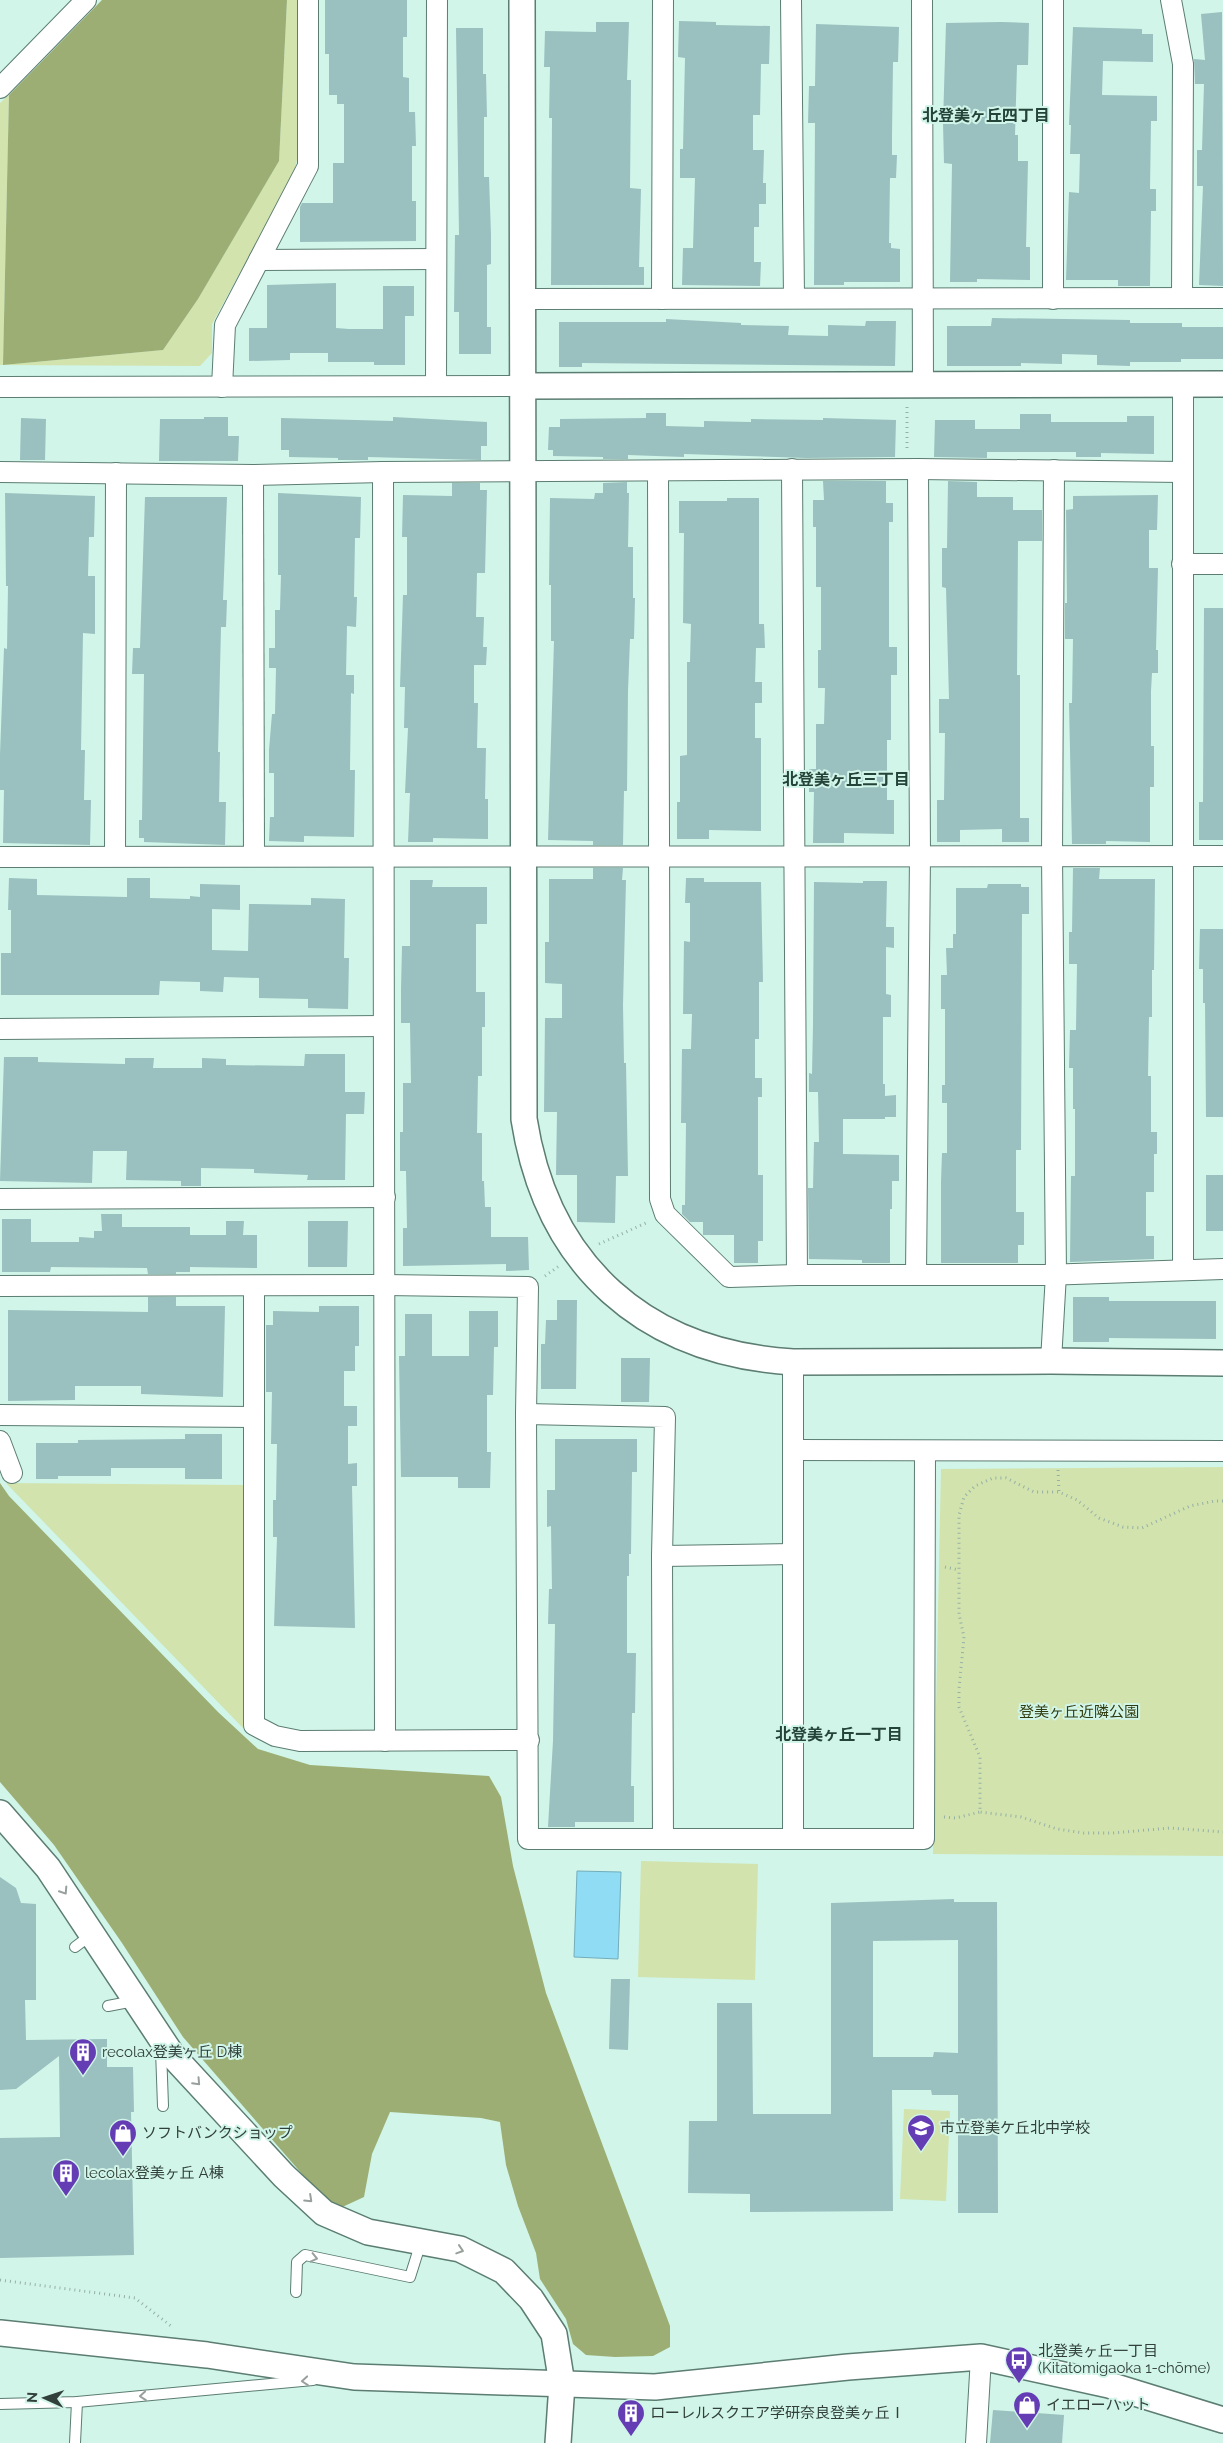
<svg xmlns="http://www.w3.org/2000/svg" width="1223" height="2443" viewBox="0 0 1223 2443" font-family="Raleway,'Noto Sans JP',sans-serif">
	<rect width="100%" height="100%" fill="#d1f5e8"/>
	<!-- green -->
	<g fill="#d2e3ad">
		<path d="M287,0H297L298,155L294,173L212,324V353L200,366L0,365V103L9,95L3,365L163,350L198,299L279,161Z"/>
		<path d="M1223,1467V1856L933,1854L941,1469Z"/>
		<path d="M6,1483L243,1485V1728Z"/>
		<path d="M641,1861L758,1864L755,1980L638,1977Z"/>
		<path d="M904,2109L950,2111L946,2201L900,2199Z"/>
	</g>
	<!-- forest -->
	<g fill="#9cae73">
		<path d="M102,0H287L279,161L198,299L163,350L3,365L9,95Z"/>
		<path d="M0,1483L9,1496L218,1712L258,1749L310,1765L489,1776L501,1797L513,1866L546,1993L670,2326V2347L653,2356L615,2357L586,2355L573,2344L566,2319L540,2279L536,2253L518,2206L506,2165L500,2122L481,2118L390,2112L372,2154L364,2197L338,2209L309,2182L183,2037L122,1943L54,1845L0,1782Z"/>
	</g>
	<!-- water -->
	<path fill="#8fdcf4" stroke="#73adbc" d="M577,1871L621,1872L618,1959L574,1957Z"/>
	<!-- building -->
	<g fill="#9ac0c0" fill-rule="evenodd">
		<path d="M325,0H407V37H403V77L409,78V112H415L416,146H412V201H416V241L300,242V207L302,203H333V163H344V104H337V95H329V54H325Z"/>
		<path d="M1222,12L1223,286L1199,285L1203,186H1197V150H1202L1204,84H1195L1194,59L1205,60L1201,14Z"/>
		<path d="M679,21L716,22V25L770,26L769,64H761L760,115H753V150H764L763,183H766V204H759V227H754V262H761L760,286L682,285L683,248H693L695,178H680V149H683L685,58L678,57Z"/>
		<path d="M596,22H629L627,80H631L630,188L641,189L639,267H644V285H551L552,118H549L550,67H544L545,31L596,32Z"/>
		<path d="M1001,22L1029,23L1028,65H1017L1015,135H1018V161H1028L1026,247H1030V280L977,279V282H950L952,164L944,163L943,123L946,23Z"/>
		<path d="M816,24L899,27L898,62H893L892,135V155H897L896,178H890L889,243H891V248L900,249V282H844V285H814L815,123H808L809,86H815Z"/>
		<path d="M1073,27L1142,29V34H1153V62L1103,61L1102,95L1157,96V121H1151L1150,189H1156V211H1151L1150,286H1118V280H1066L1069,192L1079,193L1080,154H1070L1071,125H1069Z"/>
		<path d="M456,28H483V74H486L487,117H484V177H489L491,235V264L487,265V327H491V354H459V312H454L455,235H459Z"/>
		<path d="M336,283V328L349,329H383V286H414V316H405V365H374V362H328V353H290V360L249,361V328H267V285Z"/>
		<path d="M992,318L1130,320V323H1182V327H1223V359H1181V362H1130V366L1097,365V355L1062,354V364L1021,363V366H947V326H991Z"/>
		<path d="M666,319L741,323V325L789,326L788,335L828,336V325L865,326L866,321H896L895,366L582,363V367H559V322H666Z"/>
		<path d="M646,413H666V426L704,427V421L751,422V419L823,420V418L896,420L895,457L806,458L684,454V457L628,455V459H603V457L553,456V450H548L549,427H560V419L646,418Z"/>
		<path d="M1020,414H1051V422H1127V416H1154V454L1101,453V457H1076V452H987V458L934,457L935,420H975V429H1020Z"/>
		<path d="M204,417H228V436H239L238,461H159L160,419H204Z"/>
		<path d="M393,417L487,422V446H481V460L368,457V460H338V458L289,457V450H281V418L393,421Z"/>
		<path d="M21,418L46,419L45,460H20Z"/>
		<path d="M823,481H886V503H893V522H889V647H897V675H891V740H887V800H894V834L844,833V843H813L814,792H809V769H816V724H824L825,688H818V650H821V587H816V527H813V500H824Z"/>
		<path d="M948,481L977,482V497H1013V510H1042V541H1018L1017,675H1020V818H1029V842H1002V829L960,830V842H937V800H944L945,733H939V699H949L946,588L942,587V548H947Z"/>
		<path d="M627,482V493H629L628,547H633V598H635L634,639H630L628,691L627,791H624L623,845H593V841L548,840L554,641H551V585H549L550,498L594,499L595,493H603V483Z"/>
		<path d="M452,483H480V490H487L485,573H477L476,617H484L483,647H487L486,665H474V703H478L477,748H486L485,799H488V839L433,838V842H408L410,793H405L408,728H404L405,687H400L403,595H407V537H402L403,495L452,496Z"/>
		<path d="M5,493L95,496L94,537H89L88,576H95V634L83,633L81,750H85L84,800H91L90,845L3,843L4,790H0V754L4,648L7,649L8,586H6Z"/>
		<path d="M278,493L361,497L360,538H355L354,597H357L356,627L347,626L346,675H354V694L351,693L350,770H355L354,837L304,836V842L269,841L270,817H274V773H269V750L272,714H275L276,668H269V648H275V610H280L281,575H278Z"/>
		<path d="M1158,495L1157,530H1149V568H1158L1156,650H1158V673H1152L1151,691V746H1154V787H1150V842L1106,841V844H1072L1069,703H1072L1073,639H1065V603H1067L1066,510L1073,509V496Z"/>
		<path d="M145,497H227L223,600H227L226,627H221L218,752H220L219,802H226L225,845L144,842V838H139V820H142L144,674H132L133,648H140Z"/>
		<path d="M727,498H759V624H764L765,648H756L755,682H762V703H755V738H761V831L709,830V839H677V802H680V756L687,755V662H690L691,624L683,623L684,533H679V501H727Z"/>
		<path d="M1204,608H1223V840H1199V802H1203Z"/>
		<path d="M593,868H623L622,880H626L623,1005L624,1063H626L628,1176H616L615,1223L577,1222V1175H556L557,1112H544L545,1018H562V984L545,983V942H549V879H593Z"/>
		<path d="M1073,868H1100L1099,879H1155L1154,970H1152V1017H1149L1148,1076H1151V1132H1157V1154H1154V1192H1146V1236H1154V1259L1070,1262L1071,1176H1075V1109H1073V1068H1069L1070,1030H1076L1077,964H1069V932H1072Z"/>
		<path d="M9,878L37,879V895L127,897V878H150V898L190,899V896L200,897V884L240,885V910L212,909V950L248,951L249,904L311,905V898L345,899L344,958H349L348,1009L308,1008V999L259,998V978L224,977L223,992L200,991V982L160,981L159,995H1V953H11V910H8Z"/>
		<path d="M686,878H704V882H761L763,982H759V1039H755V1078H762V1097H758V1175H763V1241H758V1263H734V1235H703V1222H690L682,1214V1205H685L686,1123H681L682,1049H691L692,1014H683L684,941L690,942V903H685Z"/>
		<path d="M410,880H433L432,887H487V924H476V992H485V1027H482V1076H478L477,1133H482V1181H484L485,1207H491V1237H528L529,1270L506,1271V1264L403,1266V1228H407L406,1171H400V1132H403V1083H411L410,1023H401V989L402,946H410Z"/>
		<path d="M863,881H887L886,927H894V948L886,947V994L891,995V1017H883V1084H885V1096L896,1095V1117H885V1119H843V1154L899,1155V1181H892V1209H890V1263H862V1260L809,1259L808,1188H813L814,1142H819L818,1092H809V1073L812,1074L813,1025L814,882L863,883Z"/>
		<path d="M988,884H1021V887H1029V914H1022L1021,1150H1016V1212H1024V1245H1018V1263H941V1182L942,1153H947V1103H942V1085H945V1009H941V975H947L946,948H953V934H956V888H987Z"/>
		<path d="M1200,929H1223V1117H1206L1205,1003H1203V969H1199Z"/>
		<path d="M305,1054H345V1092H365L364,1114H346L345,1180H307L308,1175L254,1173V1169L201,1168V1186H181V1181L126,1180L127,1151H93L92,1183L0,1181L4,1057H38V1062L125,1064V1058H154L153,1068H202V1058L226,1059V1065L304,1066Z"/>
		<rect x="1206" y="1175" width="17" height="56"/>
		<path d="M101,1214H122V1227H190V1235H226V1221H244L243,1235H257V1268L190,1267V1272H176V1274H148L147,1268L51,1267L50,1272H2V1219H31V1242H79V1237L94,1238V1231H102Z"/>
		<path d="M308,1221H348L347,1267H308Z"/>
		<path d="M148,1297H176V1306H225L223,1397L141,1394V1386H75V1400L8,1401V1310L148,1312Z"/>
		<path d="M1073,1297H1109V1301H1216V1339L1109,1338V1342H1073Z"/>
		<path d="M557,1300H577L576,1389H541V1344H545L546,1320H557Z"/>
		<path d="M319,1306H359V1346H355V1371H344V1406H357V1426H348V1464L357,1463V1486H352L355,1628L274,1626L277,1537H273V1500H276L277,1444H271L272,1392H266V1325H273V1311L319,1312Z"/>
		<path d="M469,1311H498V1347H494L493,1395H487V1452H491L490,1488H458V1477H401L399,1356H405V1314H432V1356H469Z"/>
		<path d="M621,1358H650L649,1402H621Z"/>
		<path d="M185,1434H222V1479H185V1468H111V1476H58V1479H36V1443H78V1440L185,1439Z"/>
		<path d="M555,1439H637V1472H632L631,1554H629V1576H627V1653H636L635,1713H632L631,1786H634V1822H575V1827H548L553,1741L555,1624H548L549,1589H552L551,1526L547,1527V1490H555Z"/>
		<path d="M0,1877L16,1888L21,1903L36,1904V2000H25L26,2040L107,2039V2067H133L134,2112H131L134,2255L0,2258V2138L60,2137L59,2056L16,2089L0,2090Z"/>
		<path d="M954,1899V1902H997L998,2213H958V2095H932L931,2090H892L893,2211L750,2212V2194L688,2193L689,2121H717V2003H752L753,2114H831V1903ZM958,1940V2053L934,2052L933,2057H873V1941Z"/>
		<path d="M611,1979H630L628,2050L609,2049Z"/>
		<path d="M993,2410L1064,2415L1062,2443H990Z"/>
	</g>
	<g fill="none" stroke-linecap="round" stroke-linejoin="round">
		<!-- service casing -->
		<g stroke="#5c7d71" stroke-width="12">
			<g id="service">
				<path d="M75,1947L91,1935"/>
				<path d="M108,2006L134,2001"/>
				<path d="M161,2050L163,2106"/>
				<path d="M296,2292L297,2262L305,2255L410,2277L421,2242"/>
				<path d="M0,2404L77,2402L313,2380"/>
				<path d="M75,2443L77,2402"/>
			</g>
		</g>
		<!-- minor casing -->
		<g stroke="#5c7d71" stroke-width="22">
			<g id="minor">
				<path d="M791,0L794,298"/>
				<path d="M922,0L923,385"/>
				<path d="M1053,0V299"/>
				<path d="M1171,0L1183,64L1182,298"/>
				<path d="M0,88L86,0"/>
				<path d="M259,260L436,259"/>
				<path d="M523,299L1223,298"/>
				<path d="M662,299L663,0"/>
				<path d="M436,385L437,0"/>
				<path d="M0,387L524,386"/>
				<path d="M222,387L225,325L308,166V0"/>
				<path d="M792,469L797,1275"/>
				<path d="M658,471L660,1199L665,1214L729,1277L797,1275H1044L1223,1269"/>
				<path d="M0,472L253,475L383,472L918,469L1182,472"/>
				<path d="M383,472L385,1741"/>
				<path d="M253,475L254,855"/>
				<path d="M1182,564H1223"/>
				<path d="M115,856L116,473"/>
				<path d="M0,857L1223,856"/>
				<path d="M0,1029L383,1026"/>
				<path d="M0,1199L385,1197"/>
				<path d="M1183,1270V384"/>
				<path d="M916,1275L920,855L918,469"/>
				<path d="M0,1286L385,1285L528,1287L526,1414L528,1839H924L925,1452"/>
				<path d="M254,1286V1725L275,1736L300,1741L529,1740"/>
				<path d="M1051,1361L1056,1274L1052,855L1054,470"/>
				<path d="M526,1414L665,1417L662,1556L663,1839"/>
				<path d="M0,1415L254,1417"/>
				<path d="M0,1441L12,1473"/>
				<path d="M793,1450L1223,1451"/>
				<path d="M662,1556L793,1554"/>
				<path d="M793,1838V1362"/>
				<path d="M976,2443L981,2357"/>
			</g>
		</g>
		<!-- tertiary casing -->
		<g stroke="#5c7d71" stroke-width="28">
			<g id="tertiary">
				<path d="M522,0L524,1119C547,1266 645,1353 793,1362L1051,1361L1223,1363"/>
				<path d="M524,386L1223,384"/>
				<path d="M0,1813L48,1868L172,2055L284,2176L324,2213L368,2232L460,2249L504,2271L531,2299L554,2334L562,2384L558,2443"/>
				<path d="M0,2333L207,2355L354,2377L655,2387L848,2367L981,2357L1109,2385L1223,2420"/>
			</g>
		</g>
		<!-- path -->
		<g stroke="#95b1a7" stroke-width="3" stroke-dasharray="1 4" stroke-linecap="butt">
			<path d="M907,407V448"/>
			<path d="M599,1244L646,1223"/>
			<path d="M545,1276L559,1266"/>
			<path d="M1058,1470L1059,1492"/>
			<path d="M1223,1501H1215L1190,1506L1142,1528L1123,1527L1099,1518L1077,1500L1059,1492H1034L1006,1478H993L975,1486L964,1497L959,1515V1614L964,1637L959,1689V1707L980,1757V1812L1021,1817L1057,1829L1084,1833H1113L1170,1828L1223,1832"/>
			<path d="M945,1567L959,1570"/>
			<path d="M944,1817L956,1818L980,1812"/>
			<path d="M0,2280L135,2298L171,2326"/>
		</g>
		<!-- service -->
		<use href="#service" stroke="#fff" stroke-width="10"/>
		<!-- minor -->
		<use href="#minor" stroke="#fff" stroke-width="20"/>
		<!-- tertiary -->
		<use href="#tertiary" stroke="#fff" stroke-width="25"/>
	</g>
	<!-- one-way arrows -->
	<defs><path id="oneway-chevron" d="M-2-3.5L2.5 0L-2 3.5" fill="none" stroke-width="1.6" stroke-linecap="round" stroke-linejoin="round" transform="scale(1.25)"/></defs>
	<g stroke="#98a09c">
		<use href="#oneway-chevron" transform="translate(64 1891) rotate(57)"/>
		<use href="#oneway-chevron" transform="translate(197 2082) rotate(47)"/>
		<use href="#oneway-chevron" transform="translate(309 2199) rotate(43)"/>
		<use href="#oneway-chevron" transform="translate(460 2250) rotate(18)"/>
		<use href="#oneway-chevron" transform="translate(314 2258) rotate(13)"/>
		<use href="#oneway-chevron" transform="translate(305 2381) rotate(175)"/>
		<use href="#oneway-chevron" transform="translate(143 2396) rotate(175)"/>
	</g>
	<!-- icons -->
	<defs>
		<g id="building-pin" transform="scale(1.4375)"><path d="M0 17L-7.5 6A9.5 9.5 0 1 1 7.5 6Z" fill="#643db5" stroke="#d1f5e8"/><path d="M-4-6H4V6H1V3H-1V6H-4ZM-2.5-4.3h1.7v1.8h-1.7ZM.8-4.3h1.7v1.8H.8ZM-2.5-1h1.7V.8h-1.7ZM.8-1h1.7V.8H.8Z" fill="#fff"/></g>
		<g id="school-pin" transform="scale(1.4375)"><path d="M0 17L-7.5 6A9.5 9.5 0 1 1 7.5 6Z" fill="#643db5" stroke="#d1f5e8"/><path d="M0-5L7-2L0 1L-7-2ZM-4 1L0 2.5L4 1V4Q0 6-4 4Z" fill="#fff"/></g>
		<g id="shop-pin" transform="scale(1.4375)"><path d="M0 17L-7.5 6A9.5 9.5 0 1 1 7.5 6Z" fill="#643db5" stroke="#d1f5e8"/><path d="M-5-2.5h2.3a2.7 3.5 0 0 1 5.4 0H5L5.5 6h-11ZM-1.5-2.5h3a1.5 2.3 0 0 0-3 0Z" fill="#fff"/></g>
		<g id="bus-pin" transform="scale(1.4375)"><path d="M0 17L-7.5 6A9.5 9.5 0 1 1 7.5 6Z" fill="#643db5" stroke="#d1f5e8"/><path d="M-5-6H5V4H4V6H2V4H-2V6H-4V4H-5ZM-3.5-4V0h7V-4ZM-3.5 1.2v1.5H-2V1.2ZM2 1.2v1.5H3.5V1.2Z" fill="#fff"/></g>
	</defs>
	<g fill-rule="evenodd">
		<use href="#building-pin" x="83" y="2052"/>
		<use href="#school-pin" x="921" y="2128"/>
		<use href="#shop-pin" x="123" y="2133"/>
		<use href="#building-pin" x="66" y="2173"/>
		<use href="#bus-pin" x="1019" y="2360"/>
		<use href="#shop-pin" x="1027" y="2405"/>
		<use href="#building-pin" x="631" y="2413"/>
	</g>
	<g text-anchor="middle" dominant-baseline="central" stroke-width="4" stroke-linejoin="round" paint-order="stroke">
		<!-- park labels -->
		<g font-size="15" fill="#313c0f" stroke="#d1f5e8">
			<text x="1079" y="1712">登美ヶ丘近隣公園</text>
		</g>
		<!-- poi labels -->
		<g font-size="15" fill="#31403a" stroke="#d1f5e8" text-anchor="start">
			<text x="102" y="2052">recolax登美ヶ丘 D棟</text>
			<text x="940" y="2128">市立登美ケ丘北中学校</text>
			<text x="142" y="2133">ソフトバンクショップ</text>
			<text x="85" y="2173">lecolax登美ヶ丘 A棟</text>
			<text x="1038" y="2351">北登美ヶ丘一丁目<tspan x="1038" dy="17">(Kitatomigaoka 1-chōme)</tspan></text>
			<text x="1046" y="2405">イエローハット</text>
			<text x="650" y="2413">ローレルスクエア学研奈良登美ヶ丘Ⅰ</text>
		</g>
		<!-- neighbourhood labels -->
		<g font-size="16" font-weight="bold" fill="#244339" stroke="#d1f5e8">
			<text x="986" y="115">北登美ヶ丘四丁目</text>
			<text x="846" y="779">北登美ヶ丘三丁目</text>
			<text x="839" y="1734">北登美ヶ丘一丁目</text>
		</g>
	</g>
	<!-- north arrow -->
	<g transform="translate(45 2398) rotate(273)" stroke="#d1f5e8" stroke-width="4" paint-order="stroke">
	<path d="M0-4L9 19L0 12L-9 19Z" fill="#31403a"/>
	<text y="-8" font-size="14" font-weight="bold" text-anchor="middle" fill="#31403a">N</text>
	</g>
</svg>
